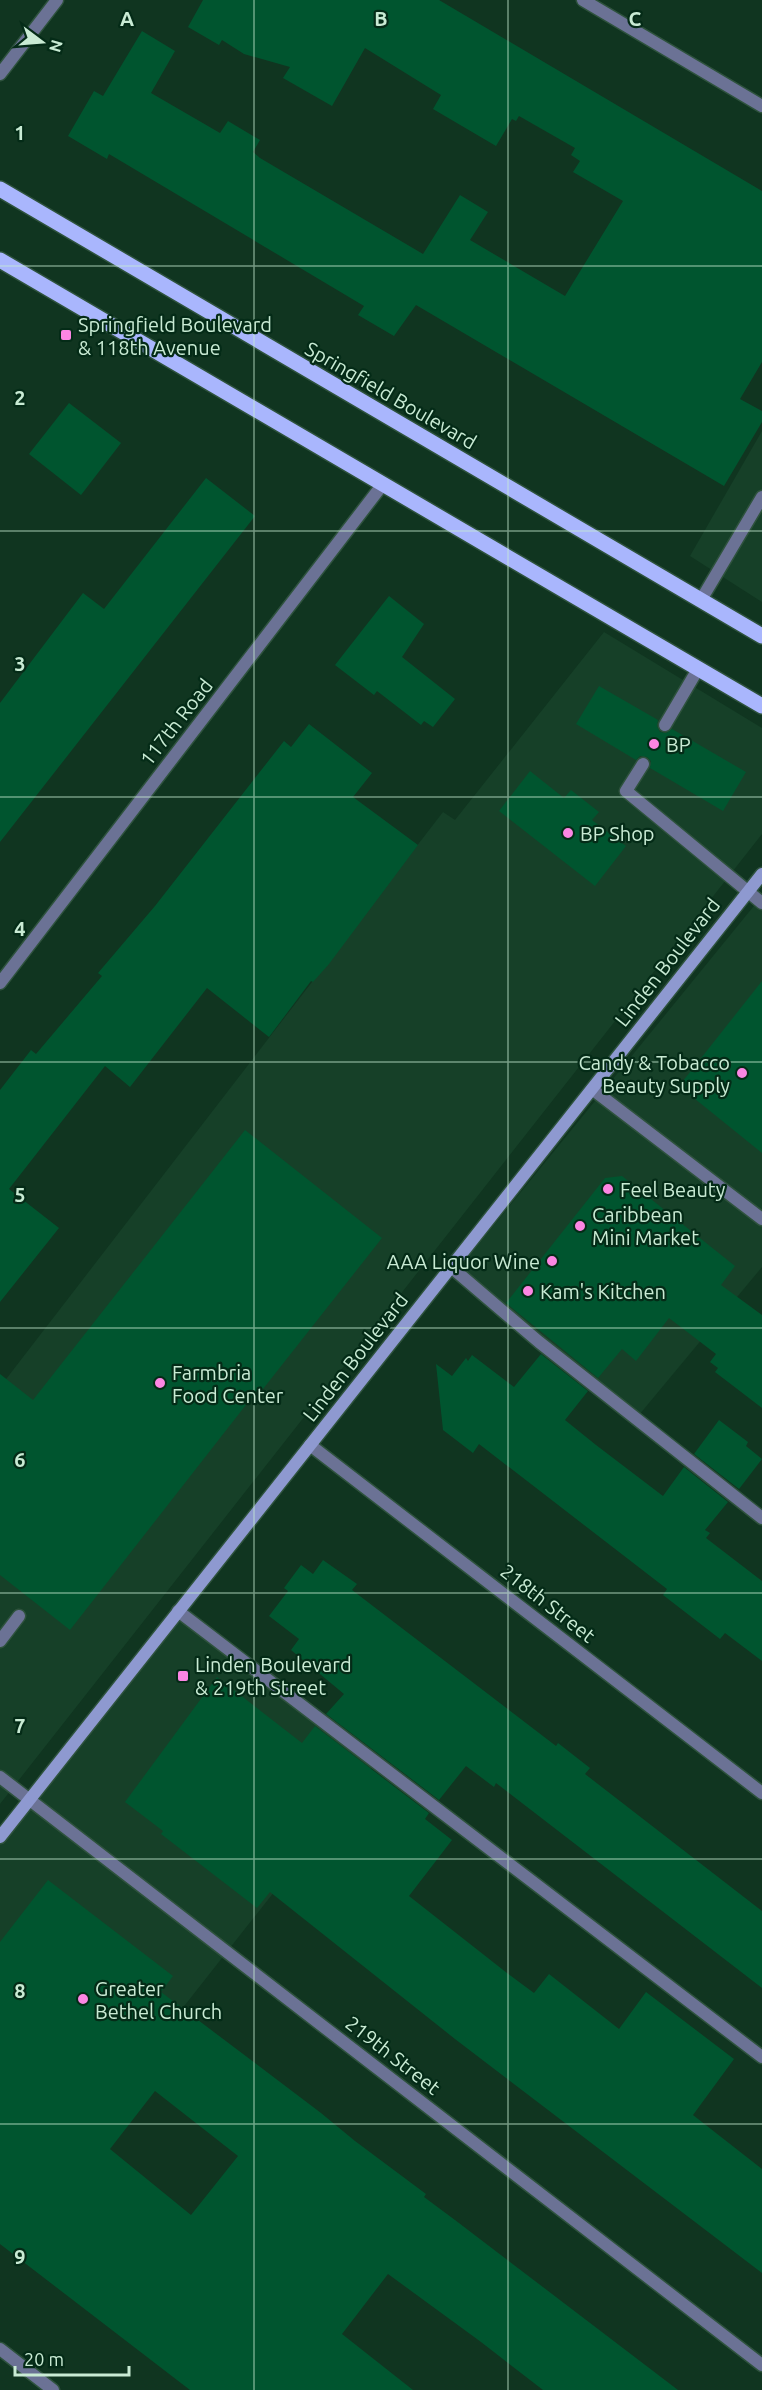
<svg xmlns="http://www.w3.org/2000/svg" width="762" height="2390" viewBox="0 0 762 2390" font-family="Ubuntu,sans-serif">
	<rect width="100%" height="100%" fill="#103520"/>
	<!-- built -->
	<g fill="#164028">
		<path d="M762,431V602L690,556Z"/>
		<path d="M604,632L762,728V834L0,1804V1387L443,812L455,820Z"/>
		<path d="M762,896V1267L639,1415L459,1268Z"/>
		<path d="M179,1617L374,1765L0,2240V1844Z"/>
	</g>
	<!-- building -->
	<g fill="#00552f" fill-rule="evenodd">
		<path d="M203,0H439L762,191V362L740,399L762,411V422L724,486L416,305L394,336L358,315L364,306L109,154L107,159L68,136L94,91L103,96L142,31L175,51L151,93L220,133L228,121L260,140L253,152L260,158L423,254L460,195L488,212L470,240L565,296L623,201L573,172L580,161L571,155L575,148L519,116L516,121L512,119L496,146L433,109L441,95L365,48L332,106L283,78L290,67L244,54L222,40L219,45L188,27Z"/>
		<path d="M69,403L121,443L81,495L29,454Z"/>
		<path d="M206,478L255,516L0,842V703L83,593L104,609Z"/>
		<path d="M389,596L424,624L402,657L455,699L433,727L424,721L421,725L377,691L374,695L335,665Z"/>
		<path d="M599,686L658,720L657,726L660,732L666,733L672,729L746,772L723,811L650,768L651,761L647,757L640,756L636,760L576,724Z"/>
		<path d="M309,724L372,773L353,797L418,845L329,964L313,982L311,981L269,1037L207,988L130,1087L105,1066L9,1189L59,1228L0,1302V1090L31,1050L36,1054L102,976L98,973L155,906L284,741L291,747Z"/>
		<path d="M530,771L564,798L571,790L599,812L592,820L626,846L595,886L499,811Z"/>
		<path d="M762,981V1153L679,1086Z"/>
		<path d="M245,1130L382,1238L263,1389L260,1387L70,1630L0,1575V1374L33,1400Z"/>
		<path d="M622,1176L735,1266L721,1285L762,1315V1408L715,1372L718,1368L710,1362L716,1354L669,1318L636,1361L622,1349L598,1378L506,1303L605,1178Z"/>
		<path d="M541,1354L588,1391L565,1420L596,1445L663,1496L684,1467L728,1502L705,1530L710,1533L706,1538L762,1581V1661L725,1633L720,1639L663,1595L667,1589L479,1444L473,1453L443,1430L436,1364L452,1376L466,1358L468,1361L472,1355L514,1387Z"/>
		<path d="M719,1420L748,1442L746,1446L762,1459L739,1489L694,1454Z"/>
		<path d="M323,1560L357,1584L352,1590L556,1746L558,1743L590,1768L585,1774L762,1911V1988L496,1783L494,1787L466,1766L439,1800L326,1714L344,1694L291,1650L299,1639L269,1616L288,1591L284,1588L301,1565L313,1574Z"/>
		<path d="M217,1677L302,1743L315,1726L429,1813L425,1819L452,1840L409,1896L507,1973L534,1993L549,1974L619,2029L646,1992L734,2059L693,2115L762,2169V2273L455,2039L270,1892L257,1908L161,1834L163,1831L125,1802Z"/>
		<path d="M48,1880L173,1976L161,1992L321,2113L355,2141L426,2194L424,2197L455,2220L678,2390H543L481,2342L388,2274L342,2334L413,2390H190L0,2244V1942ZM155,2091L238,2156L191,2215L110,2149Z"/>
	</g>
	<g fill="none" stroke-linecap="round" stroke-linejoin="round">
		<!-- lane casing -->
		<g stroke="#2e523d" stroke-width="15">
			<g id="lane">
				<path d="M701,600L762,497"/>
				<path d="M665,725L698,669"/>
				<path d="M643,764L626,791L762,903"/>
				<path d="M451,1267L539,1342L762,1518"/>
				<path d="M178,1611L762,2057"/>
				<path d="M0,1641L19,1616"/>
			</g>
		</g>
		<!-- street casing -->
		<g stroke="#2e523d" stroke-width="15">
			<g id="street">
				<path d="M583,0L762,106"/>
				<path d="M0,74L57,0"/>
				<path d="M0,983L383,484"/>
				<path d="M592,1089L762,1219"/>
				<path d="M310,1445L762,1793"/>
				<path d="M0,1777L762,2365"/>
				<path d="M0,2349L53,2390"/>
			</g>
		</g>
		<!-- secondary casing -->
		<g stroke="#2e523d" stroke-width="15">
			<path id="secondary" d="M0,1837L762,874"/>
		</g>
		<!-- primary casing -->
		<g stroke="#2e523d" stroke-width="18">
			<g id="primary">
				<path d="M0,189L762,636"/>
				<path d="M0,260L762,706"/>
			</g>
		</g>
		<!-- lane -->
		<use href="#lane" stroke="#6b7295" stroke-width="12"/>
		<!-- street -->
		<use href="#street" stroke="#6b7295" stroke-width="12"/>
		<!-- secondary -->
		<use href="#secondary" stroke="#8e99d0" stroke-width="12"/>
		<!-- primary -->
		<use href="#primary" stroke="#a9b6fd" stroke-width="15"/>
	</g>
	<!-- grid -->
	<path fill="none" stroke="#c9ebd4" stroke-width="1.5" stroke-opacity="0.55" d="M254,0V2390M508,0V2390M0,266H762M0,531H762M0,797H762M0,1062H762M0,1328H762M0,1593H762M0,1859H762M0,2124H762"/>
	<!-- markers -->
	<g fill="#fc86e3" stroke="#042b17" stroke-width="2">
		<rect x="60" y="329" width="12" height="12" rx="3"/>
		<circle cx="654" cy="744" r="6"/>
		<circle cx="568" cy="833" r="6"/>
		<circle cx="742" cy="1073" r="6"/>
		<circle cx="608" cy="1189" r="6"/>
		<circle cx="580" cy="1226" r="6"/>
		<circle cx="552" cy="1261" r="6"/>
		<circle cx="528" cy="1291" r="6"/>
		<circle cx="160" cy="1383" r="6"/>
		<rect x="177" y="1670" width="12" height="12" rx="3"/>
		<circle cx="83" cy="1999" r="6"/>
	</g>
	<g text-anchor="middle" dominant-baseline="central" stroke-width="4.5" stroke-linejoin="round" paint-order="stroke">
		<!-- poi labels -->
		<g font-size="20" fill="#c9ebd4" stroke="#042b17" text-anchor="start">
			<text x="78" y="324">Springfield Boulevard<tspan x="78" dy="23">&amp; 118th Avenue</tspan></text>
			<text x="666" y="744">BP</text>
			<text x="580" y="833">BP Shop</text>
			<text x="730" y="1062" text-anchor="end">Candy &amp; Tobacco<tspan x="730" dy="23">Beauty Supply</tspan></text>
			<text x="620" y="1189">Feel Beauty</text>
			<text x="592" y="1214">Caribbean<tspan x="592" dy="23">Mini Market</tspan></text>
			<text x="540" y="1261" text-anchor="end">AAA Liquor Wine</text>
			<text x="540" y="1291">Kam's Kitchen</text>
			<text x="172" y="1372">Farmbria<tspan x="172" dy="23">Food Center</tspan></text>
			<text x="195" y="1664">Linden Boulevard<tspan x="195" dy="23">&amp; 219th Street</tspan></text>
			<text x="95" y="1988">Greater<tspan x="95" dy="23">Bethel Church</tspan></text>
		</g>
		<!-- street labels -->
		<g font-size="20" fill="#c9ebd4" stroke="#042b17">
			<text transform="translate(391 395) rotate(30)">Springfield Boulevard</text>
			<text transform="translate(176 722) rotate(-52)">117th Road</text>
			<text transform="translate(667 962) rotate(-52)">Linden Boulevard</text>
			<text transform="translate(355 1357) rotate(-52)">Linden Boulevard</text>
			<text transform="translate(548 1603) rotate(38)">218th Street</text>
			<text transform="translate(393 2055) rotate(38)">219th Street</text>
		</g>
	</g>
	<g font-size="20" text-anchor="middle" font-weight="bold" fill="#c9ebd4" stroke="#042b17" stroke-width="4.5" stroke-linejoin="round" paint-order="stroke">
		<text x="127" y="26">A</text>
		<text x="381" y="26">B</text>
		<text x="635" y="26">C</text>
		<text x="20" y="140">1</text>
		<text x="20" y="405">2</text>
		<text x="20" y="671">3</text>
		<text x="20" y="936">4</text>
		<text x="20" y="1202">5</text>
		<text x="20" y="1467">6</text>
		<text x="20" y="1733">7</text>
		<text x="20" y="1998">8</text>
		<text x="20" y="2264">9</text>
	</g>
	<!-- north arrow -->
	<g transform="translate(42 42) rotate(106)" stroke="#042b17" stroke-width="4.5" paint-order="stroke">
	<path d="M0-4.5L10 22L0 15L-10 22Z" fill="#c9ebd4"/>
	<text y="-9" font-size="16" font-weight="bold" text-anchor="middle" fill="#c9ebd4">N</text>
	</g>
	<!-- scale -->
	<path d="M15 2366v9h114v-9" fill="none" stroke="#c9ebd4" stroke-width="3"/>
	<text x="24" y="2366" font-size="18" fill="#c9ebd4" stroke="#042b17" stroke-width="4.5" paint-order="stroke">20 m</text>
</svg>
